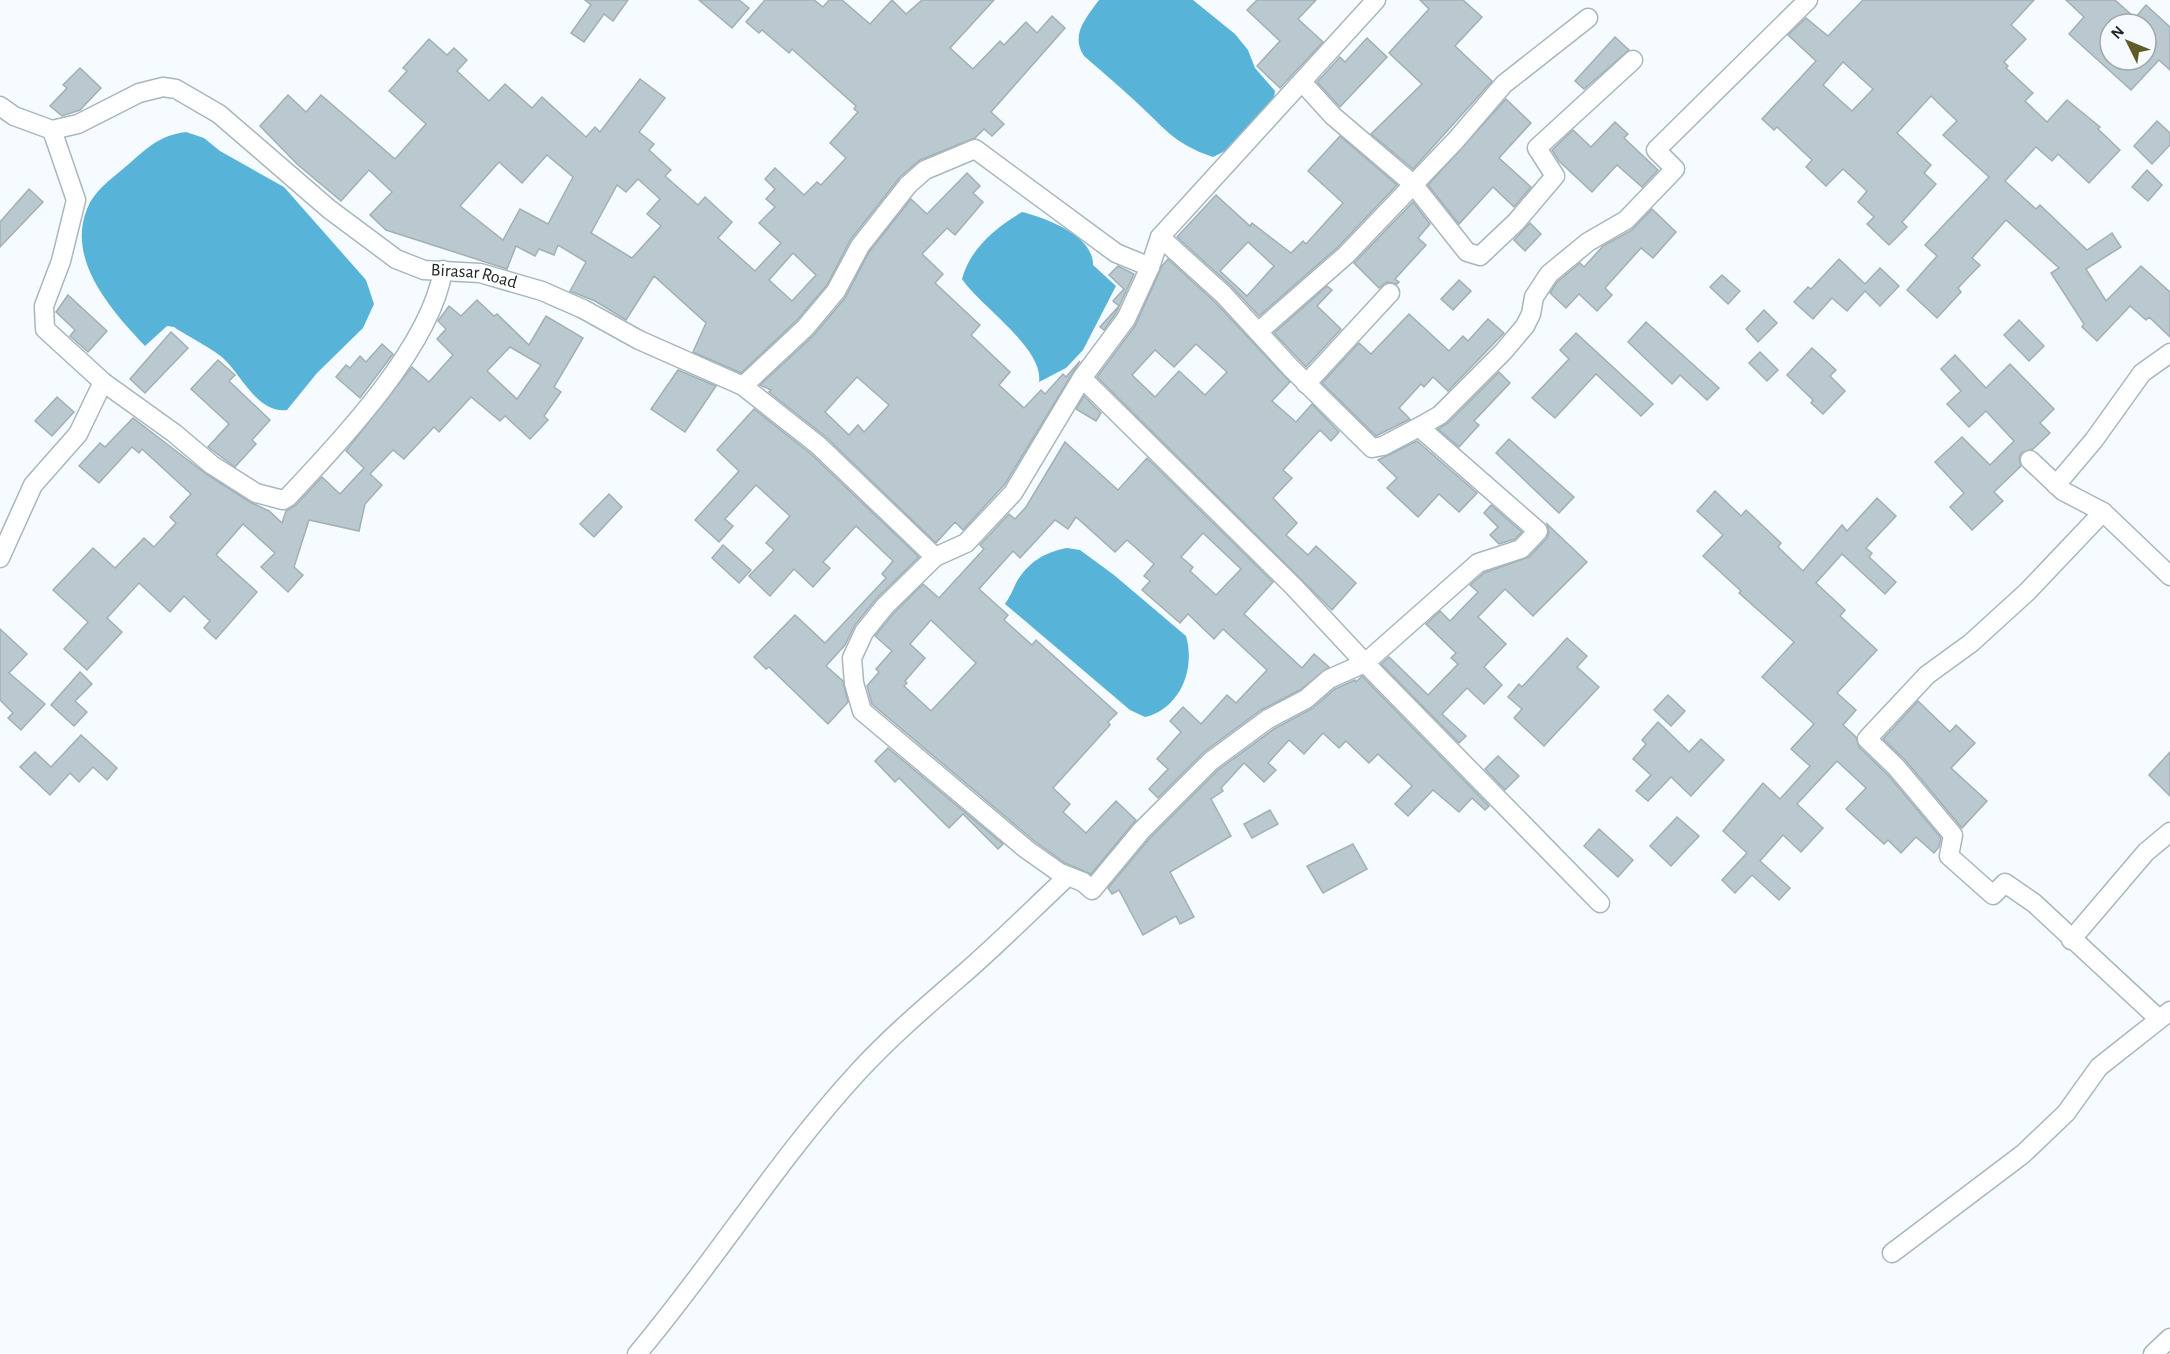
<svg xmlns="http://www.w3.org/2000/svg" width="2170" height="1354" viewBox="0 0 2170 1354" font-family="'Alegreya Sans',sans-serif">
	<rect width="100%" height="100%" fill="#f5fbfe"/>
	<!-- water -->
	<g fill="#58b3d8">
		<path d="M1099,0H1193L1235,34L1248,50L1255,68L1275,91L1274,98L1225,151L1213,157C1172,143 1164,127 1134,100C1118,85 1101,71 1084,56C1070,35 1086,18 1099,0Z"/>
		<path d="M186,132L204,138L220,151L284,187L366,280L374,304L363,328L317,373L287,410C258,413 243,378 225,360C217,351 187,336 174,327L167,326L145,346C113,312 66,261 87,209C94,191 110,180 124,168C146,150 156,136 186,132Z"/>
		<path d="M1022,212C1046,218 1094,236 1093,265L1116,286L1083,350L1066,368L1039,382C1044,348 980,306 962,279C970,249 995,228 1022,212Z"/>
		<path d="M1067,548L1080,550L1114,575L1186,636C1196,670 1179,709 1145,717L1130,710L1005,604C1009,598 1013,590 1016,583C1028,562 1045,552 1067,548Z"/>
	</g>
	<!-- building -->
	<g fill="#bac9d0" stroke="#a1b0b6" stroke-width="1.5" fill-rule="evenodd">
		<path d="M585,0H628L613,21L604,14L584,42L571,33L591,5Z"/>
		<path d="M699,0H739L749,8L732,28Z"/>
		<path d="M765,0H814L823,7L829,0H842L870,24L892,0L906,14L922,0H994L950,48L973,69L1000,41L1004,45L1026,22L1037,33L1052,16L1065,28L991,112L1004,124L992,136L984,129L975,138L920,160L900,177L851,239L827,285L797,320L741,373L693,352L706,323L654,276L626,320L595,301L570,291L586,262L558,245L554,255L539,249L535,256L516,246L507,269L386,230L370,215L392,192L369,170L341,201L297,164L260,126L288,95L306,112L321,95L395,159L426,124L389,91L407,71L403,68L429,39L447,55L454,48L467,60L457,71L489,101L505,84L532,108L542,97L586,137L595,127L600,132L640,79L665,98L639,132L654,144L649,150L671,170L665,176L698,205L705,197L732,222L718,238L755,271L781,243L759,223L775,207L766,199L775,189L765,179L775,168L804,195L817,182L821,185L846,158L830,143L858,112L854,109L856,106L792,49L789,53L762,30L759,33L746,22ZM547,155L573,177L548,224L520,209L503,240L460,206L499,162L522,183ZM638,179L660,199L647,214L661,226L632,258L591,233L617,185L626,192ZM793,253L816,275L792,301L769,280Z"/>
		<path d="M1257,0H1316L1298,19L1323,42L1280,88L1257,66L1280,41L1247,10Z"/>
		<path d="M1420,0H1463L1482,17L1455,46L1492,81L1413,169L1371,134L1422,84L1389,53L1429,9Z"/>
		<path d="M1863,0H2034L2011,25L2026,39L2004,62L2008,66L2006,68L2033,93L2025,101L2047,122L2067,100L2100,127L2098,129L2120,150L2089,183L2058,154L2052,161L2036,147L2005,181L2036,209L2040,205L2087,250L2112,233L2121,247L2086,269L2106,301L2141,266L2170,292V337L2149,317L2146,320L2130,306L2097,341L2082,327L2084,324L2051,273L2059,268L2006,220L1972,258L1980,265L1958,288L1961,292L1937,318L1907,290L1937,256L1925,245L1989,177L1943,135L1957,121L1931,96L1897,133L1931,165L1924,173L1936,184L1902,222L1907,227L1889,245L1867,224L1874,217L1858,202L1867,191L1843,169L1826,186L1806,167L1812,160L1777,127L1774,130L1762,119L1816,61L1788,35L1806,18L1828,36ZM1843,62L1873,89L1852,111L1823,85Z"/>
		<path d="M2066,0H2115L2135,18L2146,5L2170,27V70L2159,60L2131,90L2069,34L2084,17ZM2110,24H2146V60H2110Z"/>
		<path d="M1615,37L1629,50L1584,89L1575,81Z"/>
		<path d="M1367,38L1387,57L1340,107L1317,82L1340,57L1345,62Z"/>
		<path d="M80,68L101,88L80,110L62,116L50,106L67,88L63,85Z"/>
		<path d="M1506,99L1531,123L1499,158L1531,187L1514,207L1493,187L1459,224L1428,185Z"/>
		<path d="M2157,121L2170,133V145L2152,164L2134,146Z"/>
		<path d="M1615,122L1628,134L1624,138L1658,170L1642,187L1617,165L1592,192L1559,161L1552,150L1573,130L1591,147Z"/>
		<path d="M1340,136L1397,185L1338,247L1259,316L1231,286L1177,237L1216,195L1250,226L1252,223L1291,253L1303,241L1306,244L1343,203L1308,171ZM1248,242L1274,266L1247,296L1220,271Z"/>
		<path d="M2147,170L2162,185L2148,201L2132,187Z"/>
		<path d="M967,173L980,186L973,193L983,202L955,235L947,228L922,254L943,274L935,283L980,325L971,335L1010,372L999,385L1024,408L1041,390L1045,394L1063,374L1066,377L1080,361L1005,484L963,530L955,522L936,543L826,437L769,392L771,390L760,385L813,336L845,298L869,252L911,199L927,214ZM857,377L889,405L864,432L858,425L849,435L825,412Z"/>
		<path d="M29,189L43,202L0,247V222Z"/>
		<path d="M1413,202L1430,224L1418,238L1426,245L1395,279L1399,282L1397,284L1387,282L1379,288L1354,263Z"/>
		<path d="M1652,209L1676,232L1653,258L1641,248L1605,288L1612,295L1597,311L1579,294L1566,308L1550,293L1557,282L1580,263L1584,267L1603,246L1632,230Z"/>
		<path d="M1530,223L1541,234L1525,251L1514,240Z"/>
		<path d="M1168,259L1215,302L1290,382L1272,401L1296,422L1312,404L1339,432L1331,441L1320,430L1283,470L1292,478L1273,498L1297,523L1286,535L1308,555L1316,546L1356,583L1332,610L1097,377L1135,326L1162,266ZM1196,344L1227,372L1205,395L1179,371L1155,397L1132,375L1155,350L1174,367Z"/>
		<path d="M1839,259L1865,284L1880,268L1899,286L1880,306L1865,291L1847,311L1832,298L1813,319L1794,302L1808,287L1811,289Z"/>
		<path d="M1118,266L1134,274L1116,313L1104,330L1100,327L1119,306L1113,301L1124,289L1109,275Z"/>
		<path d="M1722,275L1740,291L1728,304L1710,287Z"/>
		<path d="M1459,280L1471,291L1453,310L1441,299Z"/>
		<path d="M1327,286L1332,290L1317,306L1341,329L1306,367L1274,333Z"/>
		<path d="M68,295L107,331L88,352L70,336L75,330L56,312Z"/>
		<path d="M477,300L494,316L497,314L529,345L546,316L583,338L554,387L561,392L544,416L548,420L530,439L505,416L500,421L471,397L439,432L434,427L404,459L393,450L370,474L382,485L365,504L359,531L309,520L294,567L303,575L288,592L261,567L275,553L243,524L216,555L257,592L216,639L204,628L210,621L184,596L170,612L139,583L107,618L122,632L87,670L64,649L88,622L53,590L93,548L115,568L144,538L154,547L176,523L170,517L191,494L142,449L139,453L132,447L99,483L79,466L100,443L105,447L133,418L206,474L250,502L269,511L282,523L286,511L296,505L322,477L340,494L364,468L346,451L412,367L429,382L453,355L437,339L446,329L438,321L449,306L461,316ZM510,347L541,365L517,399L487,371Z"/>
		<path d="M1764,310L1777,323L1758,342L1746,329Z"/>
		<path d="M1409,314L1449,351L1463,336L1468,341L1488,319L1504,333L1448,391L1433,377L1424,387L1421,384L1399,408L1410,419L1376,436L1322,383L1359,343L1371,354Z"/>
		<path d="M2019,320L2044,346L2029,361L2004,335Z"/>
		<path d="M1646,322L1719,388L1707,400L1680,375L1672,384L1628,342Z"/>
		<path d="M171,332L188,348L145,393L130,379Z"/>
		<path d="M1576,333L1653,404L1641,416L1596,374L1555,418L1532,398L1569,359L1560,350Z"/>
		<path d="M382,344L393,354L360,398L336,377L346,365L350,368L360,356L366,362Z"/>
		<path d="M1812,348L1836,370L1830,376L1845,391L1823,414L1811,403L1813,400L1787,375Z"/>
		<path d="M1760,352L1778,370L1767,381L1749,363Z"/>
		<path d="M1955,355L1986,388L2010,364L2054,409L2040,423L2050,433L2033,449L2021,453L2019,458L2021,466L1994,492L2003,501L1972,530L1950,507L1964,493L1935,462L1962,437L1990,465L2014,441L1986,411L1969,427L1947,404L1961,391L1941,369Z"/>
		<path d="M218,360L235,375L229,381L270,420L252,440L256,444L235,467L208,447L229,424L191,389Z"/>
		<path d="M678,370L716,386L685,432L651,409Z"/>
		<path d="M1499,372L1510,383L1474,421L1479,425L1459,447L1438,429L1448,423Z"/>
		<path d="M1084,396L1101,413L1096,421L1076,409Z"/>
		<path d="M57,397L74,412L52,436L35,421Z"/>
		<path d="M754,409L811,454L919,557L876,599L855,625L845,645L826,666L843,681L848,702L828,724L769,667L766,669L754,657L795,615L825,643L886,578L882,574L893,561L856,526L823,562L830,568L813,587L794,569L770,596L749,576L774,550L766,543L790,516L756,485L725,519L733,526L719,542L695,520L739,471L717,450Z"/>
		<path d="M1509,439L1574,497L1559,513L1496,453Z"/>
		<path d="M1417,441L1477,493L1459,512L1439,494L1418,517L1387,488L1397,478L1378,460Z"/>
		<path d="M1065,442L1118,490L1147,458L1273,582L1244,614L1302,668L1314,654L1329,667L1300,690L1261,710L1204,752L1158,798L1149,789L1168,769L1157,759L1181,732L1170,721L1183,707L1201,724L1227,695L1236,703L1267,670L1223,629L1214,639L1188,614L1180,623L1142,590L1150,581L1144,576L1154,564L1127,540L1115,552L1076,517L1068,529L1055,520L1020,558L1013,551L979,589L1008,615L1004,620L1032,645L1036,640L1117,713L1108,722L1110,725L1053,788L1070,804L1063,812L1086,833L1116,801L1136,820L1091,874L1065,863L1033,840L872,704L867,686L879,672L876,669L892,651L875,636L893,614L923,584L939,598L984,549L980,545L1009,514L1015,519L1026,507ZM1203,533L1241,569L1216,595L1190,571L1193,567L1181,557ZM931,620L976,663L931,711L904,686L907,683L905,681L925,658L910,644Z"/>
		<path d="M1715,491L1741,516L1746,510L1781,543L1778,547L1803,571L1842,525L1847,531L1877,498L1896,516L1866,548L1872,553L1869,557L1896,582L1885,594L1842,554L1816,583L1845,610L1840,616L1877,650L1837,693L1856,710L1843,725L1856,737L1859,747L1888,775L1941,838L1939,847L1934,853L1916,837L1901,853L1888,840L1884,844L1846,809L1866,788L1837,761L1797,804L1823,828L1801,852L1783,835L1760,861L1790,888L1779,900L1752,875L1735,893L1722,880L1747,853L1723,831L1763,783L1780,799L1810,766L1791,749L1814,724L1762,677L1794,642L1739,593L1741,591L1703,556L1723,535L1697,511Z"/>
		<path d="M609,494L622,507L594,537L580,524Z"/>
		<path d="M1491,505L1522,532L1515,539L1499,544L1490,535L1498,527L1484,513Z"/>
		<path d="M1547,524L1587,562L1533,616L1505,589L1478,617L1506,644L1484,667L1502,685L1484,704L1467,688L1442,714L1466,736L1459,743L1381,664L1389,657L1428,695L1458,664L1451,658L1456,653L1426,624L1440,611L1450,621L1478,592L1470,585L1484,573L1529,557L1547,538L1549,533Z"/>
		<path d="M723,545L751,570L739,583L712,558Z"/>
		<path d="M0,629L27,654L9,673L45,704L21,730L8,718L13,713L0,700Z"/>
		<path d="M1567,638L1587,656L1577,667L1599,687L1544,746L1514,718L1522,709L1508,697L1519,684L1522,687Z"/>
		<path d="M80,672L92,684L75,701L87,712L74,726L51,705Z"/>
		<path d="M1362,676L1489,806L1485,810L1472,798L1459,812L1433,790L1408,816L1395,804L1412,786L1378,754L1369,763L1346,741L1339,748L1323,733L1304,754L1289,740L1268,763L1276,770L1264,782L1244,763L1221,788L1223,791L1211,799L1231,836L1170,872L1194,917L1180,924L1176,916L1143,935L1119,890L1112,894L1108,888L1149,839L1218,770L1274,729L1313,708L1335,689L1355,680L1356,682Z"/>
		<path d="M1668,695L1685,711L1671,726L1654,710Z"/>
		<path d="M1918,701L1950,732L1956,725L1975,743L1951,768L1987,801L1962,828L1905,760L1883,739Z"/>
		<path d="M1658,722L1689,752L1701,739L1724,760L1691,796L1671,777L1648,801L1636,791L1651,775L1633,759L1646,744L1642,740Z"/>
		<path d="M81,735L117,768L107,780L93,767L79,782L70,773L50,795L20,767L35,752L51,767Z"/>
		<path d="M888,748L1003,844L998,849L963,814L949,828L899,778L895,782L875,761Z"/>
		<path d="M2170,752V796L2149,775Z"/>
		<path d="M1498,756L1519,776L1505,790L1485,769Z"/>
		<path d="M1270,810L1278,824L1252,838L1244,824Z"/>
		<path d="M1677,817L1699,836L1671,866L1650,846Z"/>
		<path d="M1599,829L1633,860L1618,877L1584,846Z"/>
		<path d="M1353,844L1367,869L1323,893L1307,866Z"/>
	</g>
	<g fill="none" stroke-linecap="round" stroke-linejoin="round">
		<!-- street casing -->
		<g stroke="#a8b7be" stroke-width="21">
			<g id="street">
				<path d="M1376,0L1160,237L1150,267L1126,319L1082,378L1013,493L966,543L935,557L885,606L864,632L852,658L854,683L862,711L1026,849L1060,873L1083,882L1092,890L1141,831L1211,761L1268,719L1306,699L1329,679L1365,663L1600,903"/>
				<path d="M1302,82L1333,116L1413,184L1467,252L1480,256L1516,222L1555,176L1537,148L1633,60"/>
				<path id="s1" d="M0,106L14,116L52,130L78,124L139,93L163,87L176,89L219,114L329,209L396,259L424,270L480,273L542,291L583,309L639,340L743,386L818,445L935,557"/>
				<path d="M52,130L76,200L61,261L44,306L45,329L103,382L174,433L212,465L256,493L283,500L288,497C341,441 431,346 443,270"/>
				<path d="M1258,332L1346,255L1456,140L1504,84L1588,18"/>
				<path d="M1082,378L1294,587L1365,663L1478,563L1521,549L1538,531L1419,427L1383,446L1372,448L1291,368L1223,294L1160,237"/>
				<path d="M1306,384L1390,293"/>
				<path d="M743,386L805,328L836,291L860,246L908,185L925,170L975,149L1116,253L1150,267"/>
				<path d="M1419,427L1440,415L1503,352L1525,326L1531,314L1534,297L1549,274L1588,242L1626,220L1675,169L1656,150L1808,0"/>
				<path d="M2030,460L2063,491L2103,512L2170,576"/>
				<path d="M2056,485L2094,440L2142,373L2170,353"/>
				<path d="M2103,512L2027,592L1971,643L1927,675L1867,739L1896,767L1953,835L1949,856L1993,895L2005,883L2034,903L2159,1019"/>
				<path d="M0,558L33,485L78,434L103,382"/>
				<path d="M2071,940L2146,852L2170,832"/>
				<path d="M1892,1253L2023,1154L2066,1113L2099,1067L2170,1011"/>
				<path d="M637,1354C714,1263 777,1160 858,1072C892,1035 930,1003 968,970C1002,940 1034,908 1067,877"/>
				<path d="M2153,1354L2170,1338"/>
			</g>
		</g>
		<!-- street -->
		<use href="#street" stroke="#fff" stroke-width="18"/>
	</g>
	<g text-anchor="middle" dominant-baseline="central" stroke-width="4.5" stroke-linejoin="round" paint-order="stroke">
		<!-- street labels -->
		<g font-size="18" fill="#212729" stroke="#f5fbfe">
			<text stroke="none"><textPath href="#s1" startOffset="550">Birasar Road</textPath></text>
		</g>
	</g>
	<!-- north arrow -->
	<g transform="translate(2128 42) rotate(313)"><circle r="28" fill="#f5fbfe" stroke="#a0a6a9" stroke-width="1.5"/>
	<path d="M0-4.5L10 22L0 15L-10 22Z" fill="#615b27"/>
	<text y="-9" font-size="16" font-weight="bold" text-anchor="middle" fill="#212729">N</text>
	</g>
</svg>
